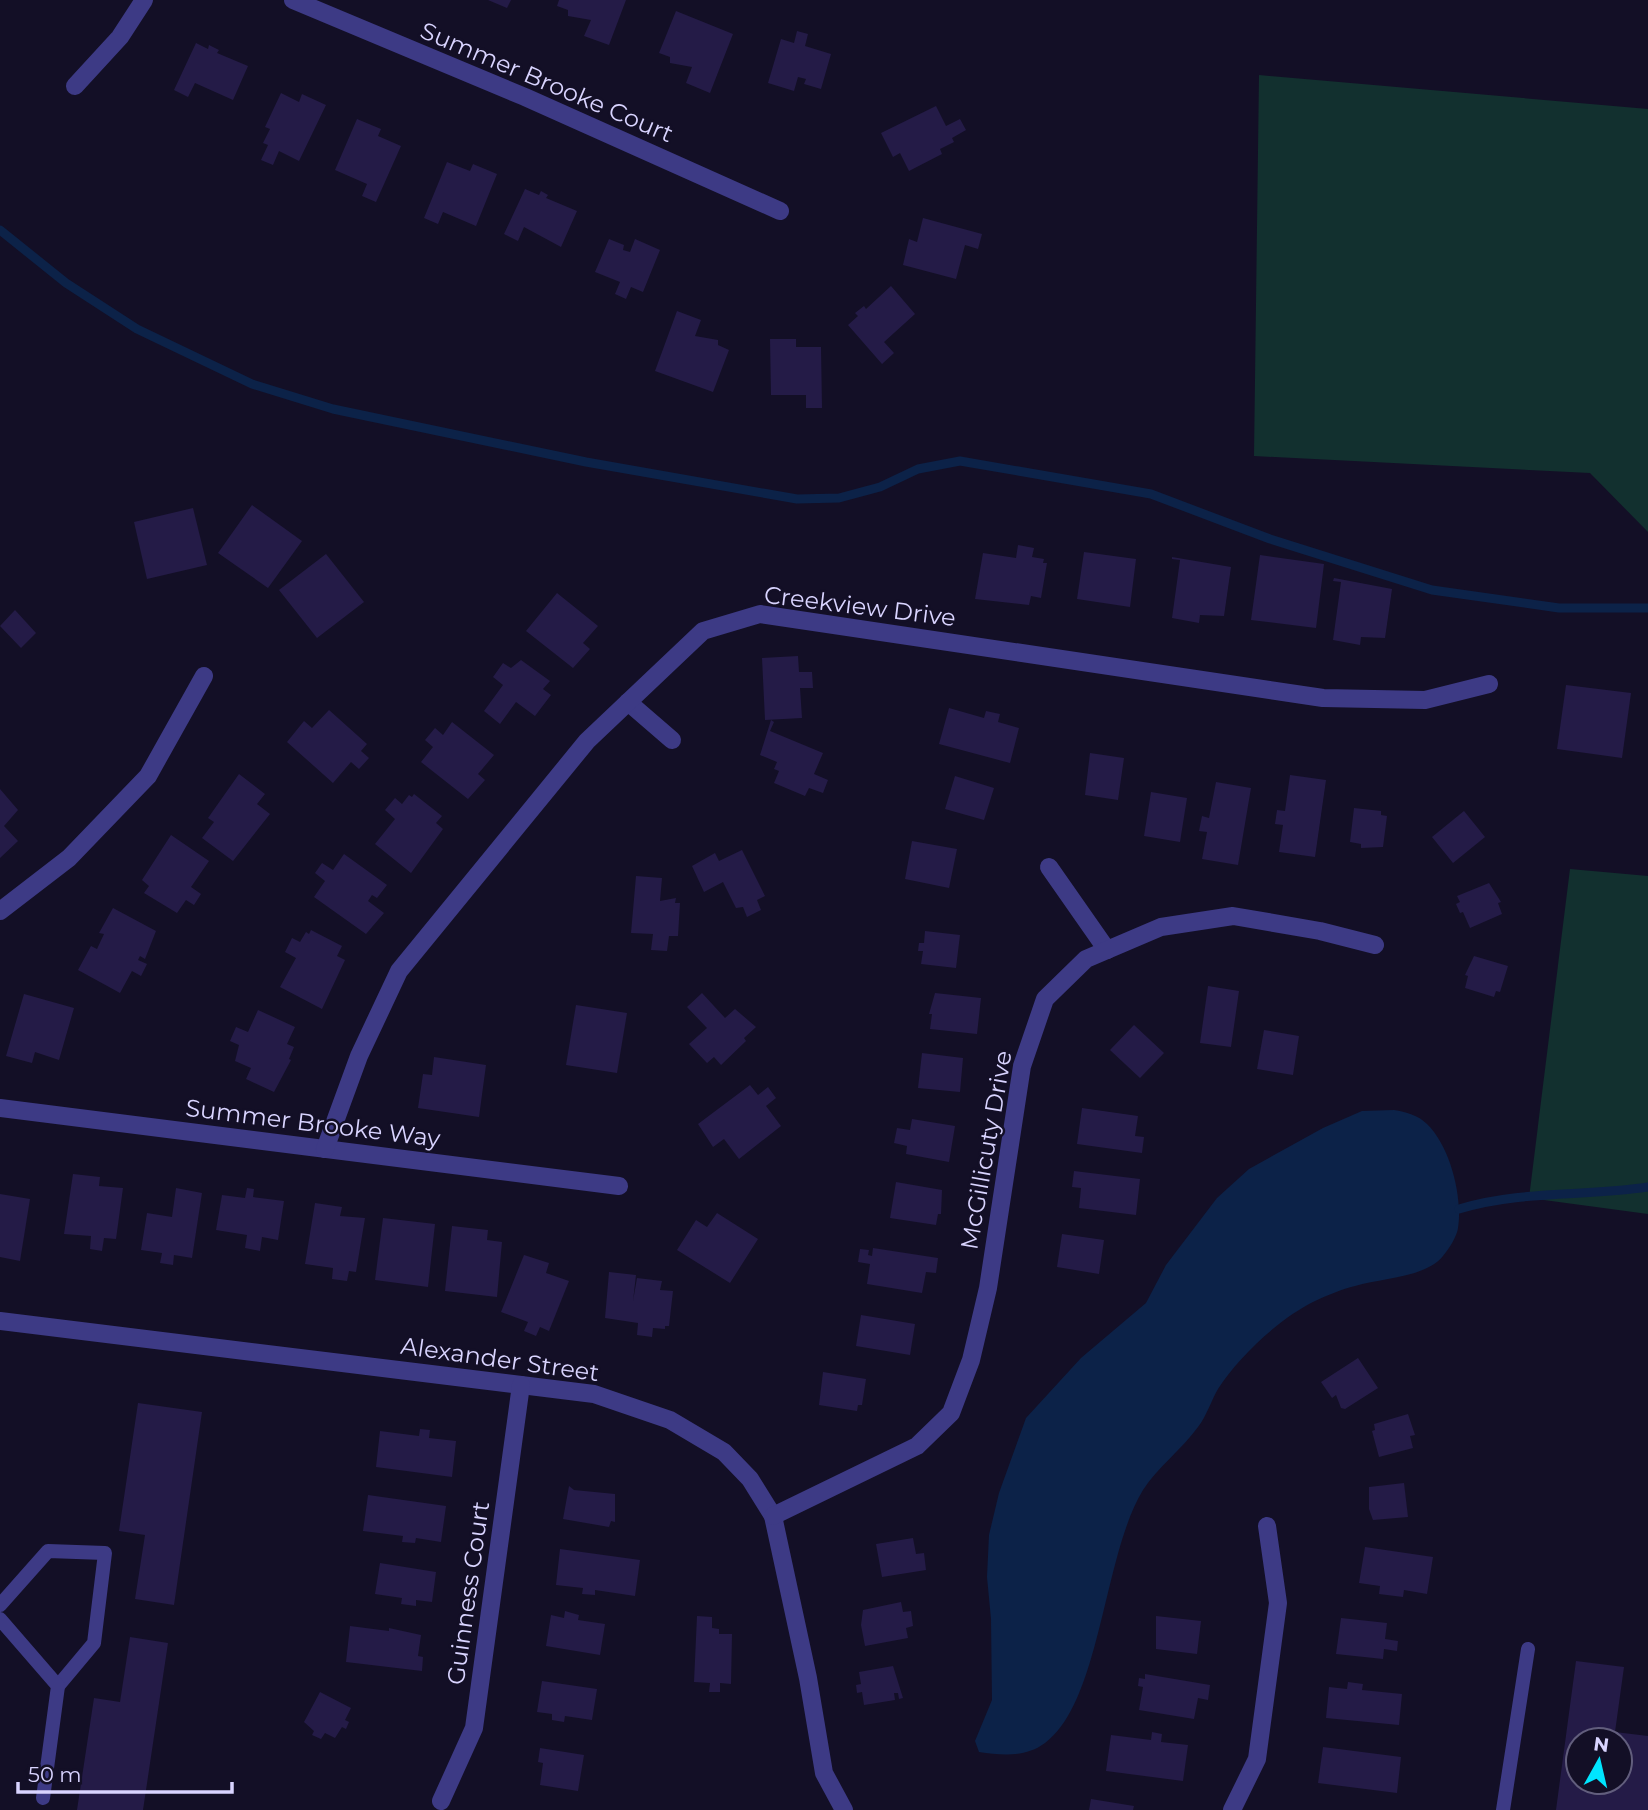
<svg xmlns="http://www.w3.org/2000/svg" width="1648" height="1810" viewBox="0 0 1648 1810" font-family="Montserrat,sans-serif">
	<rect width="100%" height="100%" fill="#130f26"/>
	<!-- green -->
	<g fill="#12302f">
		<path d="M1259,75L1648,109V532L1590,473L1254,456Z"/>
		<path d="M1570,869L1648,876V1214L1529,1198Z"/>
	</g>
	<!-- water -->
	<path fill="#0c2248" d="M1394,1110C1406,1112 1418,1115 1427,1124C1450,1146 1463,1197 1458,1228C1457,1236 1449,1249 1443,1256C1425,1278 1381,1278 1355,1286C1342,1289 1328,1295 1315,1301C1280,1318 1239,1356 1218,1389C1211,1401 1207,1415 1198,1427C1182,1449 1158,1467 1143,1490C1103,1555 1101,1702 1045,1743C1025,1758 1001,1755 979,1752L975,1741L992,1700L991,1619L987,1577L989,1535L999,1493L1026,1418L1081,1358L1146,1303L1166,1265L1217,1198L1249,1169L1323,1128L1362,1111Z"/>
	<g fill="none" stroke-linecap="round" stroke-linejoin="round">
		<!-- stream -->
		<g stroke="#0c2248" stroke-width="9">
			<path d="M0,230L66,283L137,329L252,384L333,409L586,462L797,499L839,498L880,487L918,469L960,461L1151,494L1270,539L1432,590L1559,608H1648"/>
			<path d="M1459,1209C1521,1190 1585,1197 1648,1187"/>
		</g>
	</g>
	<!-- building -->
	<g fill="#241b47" fill-rule="evenodd">
		<path d="M488,0H511L507,8Z"/>
		<path d="M559,0H626L609,45L584,36L591,20L568,16V10L557,6Z"/>
		<path d="M676,11L733,34L710,93L686,83L692,67L670,63V57L659,53Z"/>
		<path d="M797,31L808,34L805,46L831,54L821,89L804,84L806,79L798,77L794,91L768,83L781,39L794,43Z"/>
		<path d="M196,43L208,49L209,45L219,50L217,53L248,66L233,100L195,83L188,97L174,90Z"/>
		<path d="M281,93L299,102L302,94L326,105L299,161L279,151L273,165L261,160L268,145L263,143L270,129L265,127Z"/>
		<path d="M936,106L946,126L960,119L966,130L952,138L954,142L940,149L942,154L909,171L900,153L893,157L881,133Z"/>
		<path d="M357,119L381,129L378,136L401,146L376,202L362,196L367,184L335,170Z"/>
		<path d="M447,162L470,171L473,164L497,174L476,226L443,212L438,224L424,218Z"/>
		<path d="M525,189L539,195L541,191L548,195L546,198L577,211L561,247L524,227L518,241L504,234Z"/>
		<path d="M923,218L982,234L978,249L965,245L956,279L903,265L909,239L917,242Z"/>
		<path d="M609,239L624,245L623,250L630,252L635,239L660,250L643,292L631,287L626,299L615,294L620,282L595,272Z"/>
		<path d="M891,286L915,314L884,342L894,353L882,364L848,325L858,316L855,313L864,306L866,309Z"/>
		<path d="M677,311L701,320L695,336L718,340V345L729,350L713,392L655,371Z"/>
		<path d="M770,339H796V347H821L822,408H806V395H771Z"/>
		<path d="M252,505L302,541L268,588L218,553Z"/>
		<path d="M193,508L207,565L147,579L134,522Z"/>
		<path d="M1018,545L1034,548L1032,557L1044,559L1043,563H1047L1041,598L1031,596L1029,605L975,599L983,553L1016,558Z"/>
		<path d="M1084,552L1136,559L1130,607L1077,599Z"/>
		<path d="M326,554L364,602L317,638L279,590Z"/>
		<path d="M1260,555L1324,564L1316,628L1251,620Z"/>
		<path d="M1172,557L1231,567L1224,616L1200,615L1199,623L1172,618L1180,560L1172,559Z"/>
		<path d="M1334,578L1392,589L1385,638L1361,637L1360,645L1333,640L1341,582L1333,581Z"/>
		<path d="M557,593L598,626L583,643L590,649L573,668L526,631Z"/>
		<path d="M15,610L36,633L21,648L0,626Z"/>
		<path d="M798,656L799,672H812L813,688H800L802,718L765,720L762,658Z"/>
		<path d="M521,660L550,681L543,689L551,695L535,716L516,702L500,724L484,711L503,685L493,677L503,663L511,668Z"/>
		<path d="M1566,685L1631,693L1622,758L1557,749Z"/>
		<path d="M949,708L984,718L986,711L1000,714L998,722L1019,728L1010,763L939,744Z"/>
		<path d="M329,710L367,744L361,751L369,758L359,769L351,762L333,783L287,742L304,721L312,728Z"/>
		<path d="M771,720L774,722L770,731L823,753L814,774L828,780L823,793L809,788L805,796L774,783L779,771L774,769L777,762L760,755Z"/>
		<path d="M452,722L494,755L478,774L485,780L468,799L421,762L433,747L425,740L435,728L443,735Z"/>
		<path d="M1090,753L1124,758L1118,800L1085,795Z"/>
		<path d="M239,774L265,794L257,804L270,814L233,861L202,838L214,822L208,818Z"/>
		<path d="M1290,775L1326,780L1315,857L1279,852L1283,825L1275,824L1277,810L1285,811Z"/>
		<path d="M955,776L994,788L984,820L945,809Z"/>
		<path d="M1216,782L1251,788L1238,865L1202,859L1207,832L1199,831L1202,816L1209,818Z"/>
		<path d="M0,789L18,810L4,826L18,841L0,858Z"/>
		<path d="M1151,792L1187,798L1180,842L1144,836Z"/>
		<path d="M414,794L442,816L436,823L443,829L411,873L375,844L395,819L385,810L395,798L402,804L409,795L412,797Z"/>
		<path d="M1354,808L1381,811V815L1387,816L1383,847L1361,848V844L1350,842Z"/>
		<path d="M1464,811L1485,837L1453,863L1432,837Z"/>
		<path d="M171,835L209,861L191,887L201,894L194,905L186,900L177,913L144,893L149,886L142,880Z"/>
		<path d="M912,841L957,849L949,888L905,879Z"/>
		<path d="M742,850L765,896L757,900L761,910L747,917L743,907L736,908L723,882L704,892L692,866L715,853L719,861Z"/>
		<path d="M344,854L387,885L377,898L372,895L368,901L384,913L366,934L314,897L325,881L315,873L322,863L333,870Z"/>
		<path d="M636,876L662,878L660,901L676,898L675,903H680L678,936H669L667,951L651,950L653,934L631,933Z"/>
		<path d="M1489,883L1501,902L1498,903L1502,914L1470,928L1463,912L1460,913L1456,904L1460,902L1457,896Z"/>
		<path d="M113,908L156,931L145,959L140,956L138,960L147,964L141,976L132,971L120,993L78,970L91,946L97,949L104,934L99,933Z"/>
		<path d="M311,930L342,946L337,956L345,960L322,1009L280,987L296,958L285,952L292,938L300,942L306,932L309,934Z"/>
		<path d="M925,931L960,935L956,968L921,964L923,951H918L919,943H924Z"/>
		<path d="M1474,956L1508,966L1500,992L1496,991L1494,997L1465,988L1468,976L1465,975Z"/>
		<path d="M1208,986L1239,991L1231,1047L1200,1043Z"/>
		<path d="M702,993L725,1018L735,1009L756,1027L744,1038L746,1041L721,1065L714,1057L707,1063L689,1044L707,1028L687,1007Z"/>
		<path d="M935,993L981,998L977,1034L930,1029L932,1014H929Z"/>
		<path d="M24,994L74,1008L59,1060L35,1052L32,1063L6,1056Z"/>
		<path d="M576,1005L627,1013L617,1073L566,1065Z"/>
		<path d="M258,1010L295,1027L287,1044L294,1047L289,1059L291,1060L274,1092L246,1079L251,1068L235,1061L239,1045L230,1041L236,1027L248,1032Z"/>
		<path d="M1134,1025L1164,1053L1140,1078L1110,1050Z"/>
		<path d="M1264,1030L1299,1036L1293,1075L1257,1069Z"/>
		<path d="M922,1053L963,1058L960,1092L918,1088Z"/>
		<path d="M434,1057L486,1065L479,1117L418,1108L423,1074L432,1075Z"/>
		<path d="M750,1085L758,1095L768,1087L776,1098L766,1106L781,1126L739,1159L724,1139L713,1147L698,1124Z"/>
		<path d="M1082,1108L1138,1116L1135,1136L1144,1137L1142,1153L1077,1144Z"/>
		<path d="M912,1119L955,1126L949,1162L906,1154L907,1146L894,1143L897,1128L910,1130Z"/>
		<path d="M1074,1171L1140,1179L1136,1215L1079,1208L1081,1188L1072,1187Z"/>
		<path d="M73,1174L100,1177L99,1186L123,1188L116,1239L104,1238L102,1251L90,1249L91,1236L64,1234Z"/>
		<path d="M896,1182L942,1190L941,1214H938L936,1225L890,1218Z"/>
		<path d="M176,1188L202,1193L192,1258L174,1255L173,1265L160,1263L162,1253L141,1250L147,1213L172,1217Z"/>
		<path d="M247,1188L254,1189L253,1197L284,1201L278,1240L262,1237L260,1251L245,1248L247,1235L216,1230L222,1195L245,1198Z"/>
		<path d="M0,1194L30,1199L20,1261L0,1257Z"/>
		<path d="M315,1203L342,1207L340,1216L365,1218L356,1272L349,1271L347,1281L332,1279L333,1268L305,1264Z"/>
		<path d="M717,1213L758,1239L730,1283L677,1250L696,1220L707,1227Z"/>
		<path d="M383,1218L435,1224L428,1287L375,1280Z"/>
		<path d="M452,1226L488,1230L487,1240L502,1242L497,1297L445,1291Z"/>
		<path d="M1062,1234L1104,1240L1099,1274L1057,1267Z"/>
		<path d="M873,1248L938,1258L936,1273L926,1272L922,1293L867,1284L870,1264L858,1262L860,1249L869,1250L868,1255L872,1256Z"/>
		<path d="M524,1255L549,1263L546,1273L569,1281L549,1331L540,1327L536,1336L524,1331L528,1322L501,1312Z"/>
		<path d="M609,1272L636,1275L633,1301L637,1278L662,1281L660,1290L673,1291L669,1326H665V1329L653,1328L652,1337L637,1335L638,1323L605,1318Z"/>
		<path d="M861,1315L915,1324L910,1355L856,1346Z"/>
		<path d="M1358,1358L1378,1388L1345,1409L1341,1408L1336,1395L1332,1398L1321,1382Z"/>
		<path d="M823,1372L866,1379L862,1405H858L857,1411L819,1405Z"/>
		<path d="M138,1403L202,1412L174,1605L135,1599L145,1535L119,1531Z"/>
		<path d="M1408,1414L1415,1435L1410,1436L1413,1448L1379,1457L1372,1431L1375,1430L1374,1424Z"/>
		<path d="M420,1429L430,1430L429,1438L456,1441L452,1477L376,1467L380,1431L419,1436Z"/>
		<path d="M1404,1483L1408,1517L1373,1520L1369,1509V1487Z"/>
		<path d="M569,1486L574,1490L615,1494V1522L611,1521L609,1527L563,1519Z"/>
		<path d="M368,1495L446,1506L441,1542L416,1538L415,1543L402,1542L403,1536L363,1531Z"/>
		<path d="M913,1538L916,1554L924,1553L926,1570L882,1577L876,1544Z"/>
		<path d="M1365,1547L1433,1557L1427,1594L1404,1590L1403,1597L1379,1594L1380,1586L1359,1583Z"/>
		<path d="M560,1549L640,1560L635,1596L595,1590V1595L582,1594L583,1588L556,1585Z"/>
		<path d="M380,1563L436,1572L432,1602L416,1600V1606L401,1604L402,1598L375,1594Z"/>
		<path d="M901,1602L903,1612L911,1611L913,1626L906,1628L908,1638L865,1646L861,1625L863,1610Z"/>
		<path d="M565,1611L579,1615L578,1620L605,1624L600,1655L546,1646L551,1615L564,1618Z"/>
		<path d="M697,1616L712,1617V1628L719,1629V1634H732L731,1684L720,1683V1692H709L710,1683L694,1682Z"/>
		<path d="M1156,1616L1201,1621L1197,1654L1156,1649Z"/>
		<path d="M1341,1618L1387,1623L1385,1639L1398,1641L1397,1651L1384,1649L1383,1659L1336,1654Z"/>
		<path d="M350,1626L389,1631V1628L421,1635L418,1656L423,1657L422,1671L346,1662Z"/>
		<path d="M130,1637L168,1643L143,1810H77L94,1698L120,1702Z"/>
		<path d="M1576,1661L1624,1667L1615,1732L1648,1736V1810H1556ZM1578,1740H1620V1782H1578Z"/>
		<path d="M893,1666L903,1698L899,1699L898,1693H894L895,1700L864,1705L862,1692L857,1693L856,1685L861,1684L859,1672Z"/>
		<path d="M1145,1674L1210,1685L1208,1700L1198,1698L1194,1719L1139,1710L1143,1687L1138,1686L1139,1678L1145,1679Z"/>
		<path d="M542,1681L597,1689L592,1720L565,1716L564,1722L552,1720V1714L537,1712Z"/>
		<path d="M1348,1682L1363,1684L1362,1690L1402,1694L1399,1725L1326,1718L1329,1687L1347,1689Z"/>
		<path d="M320,1692L351,1708L345,1720L349,1722L346,1729L342,1727L335,1738L325,1733L321,1739L312,1735L314,1731L304,1722Z"/>
		<path d="M1152,1732L1162,1734L1161,1742L1188,1745L1183,1781L1106,1771L1111,1735L1151,1740Z"/>
		<path d="M1323,1747L1401,1757L1397,1793L1318,1783Z"/>
		<path d="M540,1748L584,1755L578,1791L540,1785L543,1763L538,1762Z"/>
		<path d="M1091,1799L1134,1806L1133,1810H1089Z"/>
	</g>
	<g fill="none" stroke-linecap="round" stroke-linejoin="round">
		<!-- lane -->
		<g stroke="#3d3a85" stroke-width="14">
			<path d="M0,1605L48,1551L105,1553L94,1643L58,1686"/>
			<path d="M0,1619L58,1686L43,1798"/>
			<path d="M1503,1810L1528,1649"/>
		</g>
		<!-- street -->
		<g stroke="#3d3a85" stroke-width="18">
			<path d="M293,0L525,97L780,211"/>
			<path d="M75,86L120,37L144,0"/>
			<path d="M628,702L672,740"/>
			<path d="M1049,867L1107,950"/>
			<path d="M0,911L69,858L148,776L204,676"/>
			<path d="M0,1108L619,1186"/>
			<path d="M325,1149L359,1056L399,971L587,741L703,631L760,614L1323,698L1425,700L1489,684"/>
			<path d="M0,1321L594,1394L670,1420L724,1452L750,1479L773,1516L808,1678L824,1773L844,1810"/>
			<path d="M773,1516L917,1446L951,1413L971,1360L988,1288L1022,1066L1045,999L1086,959L1161,927L1233,916L1320,931L1375,945"/>
			<path d="M441,1801L474,1728L521,1385"/>
			<path d="M1232,1810L1257,1759L1278,1603L1267,1526"/>
		</g>
	</g>
	<g text-anchor="middle" dominant-baseline="central" stroke-width="5" stroke-linejoin="round" paint-order="stroke">
		<!-- street labels -->
		<g font-size="24" fill="#d9d4ff" stroke="#130f26">
			<text transform="translate(547 82) rotate(23)">Summer Brooke Court</text>
			<text transform="translate(860 606) rotate(7)">Creekview Drive</text>
			<text transform="translate(313 1123) rotate(7)">Summer Brooke Way</text>
			<text transform="translate(986 1150) rotate(-80)">McGillicuty Drive</text>
			<text transform="translate(500 1359) rotate(8)">Alexander Street</text>
			<text transform="translate(468 1593) rotate(-82)">Guinness Court</text>
		</g>
	</g>
	<!-- north arrow -->
	<g transform="translate(1599 1761) rotate(8)"><circle r="33" fill="#130f26" stroke="#625e7d" stroke-width="2"/>
	<path d="M0-5L12 26L0 18L-12 26Z" fill="#00e5ff"/>
	<text y="-10" font-size="19" font-weight="bold" text-anchor="middle" fill="#d9d4ff">N</text>
	</g>
	<!-- scale -->
	<path d="M18 1782v10h214v-10" fill="none" stroke="#d9d4ff" stroke-width="3.5"/>
	<text x="28" y="1782" font-size="21" fill="#d9d4ff" stroke="#130f26" stroke-width="5" paint-order="stroke">50 m</text>
</svg>
